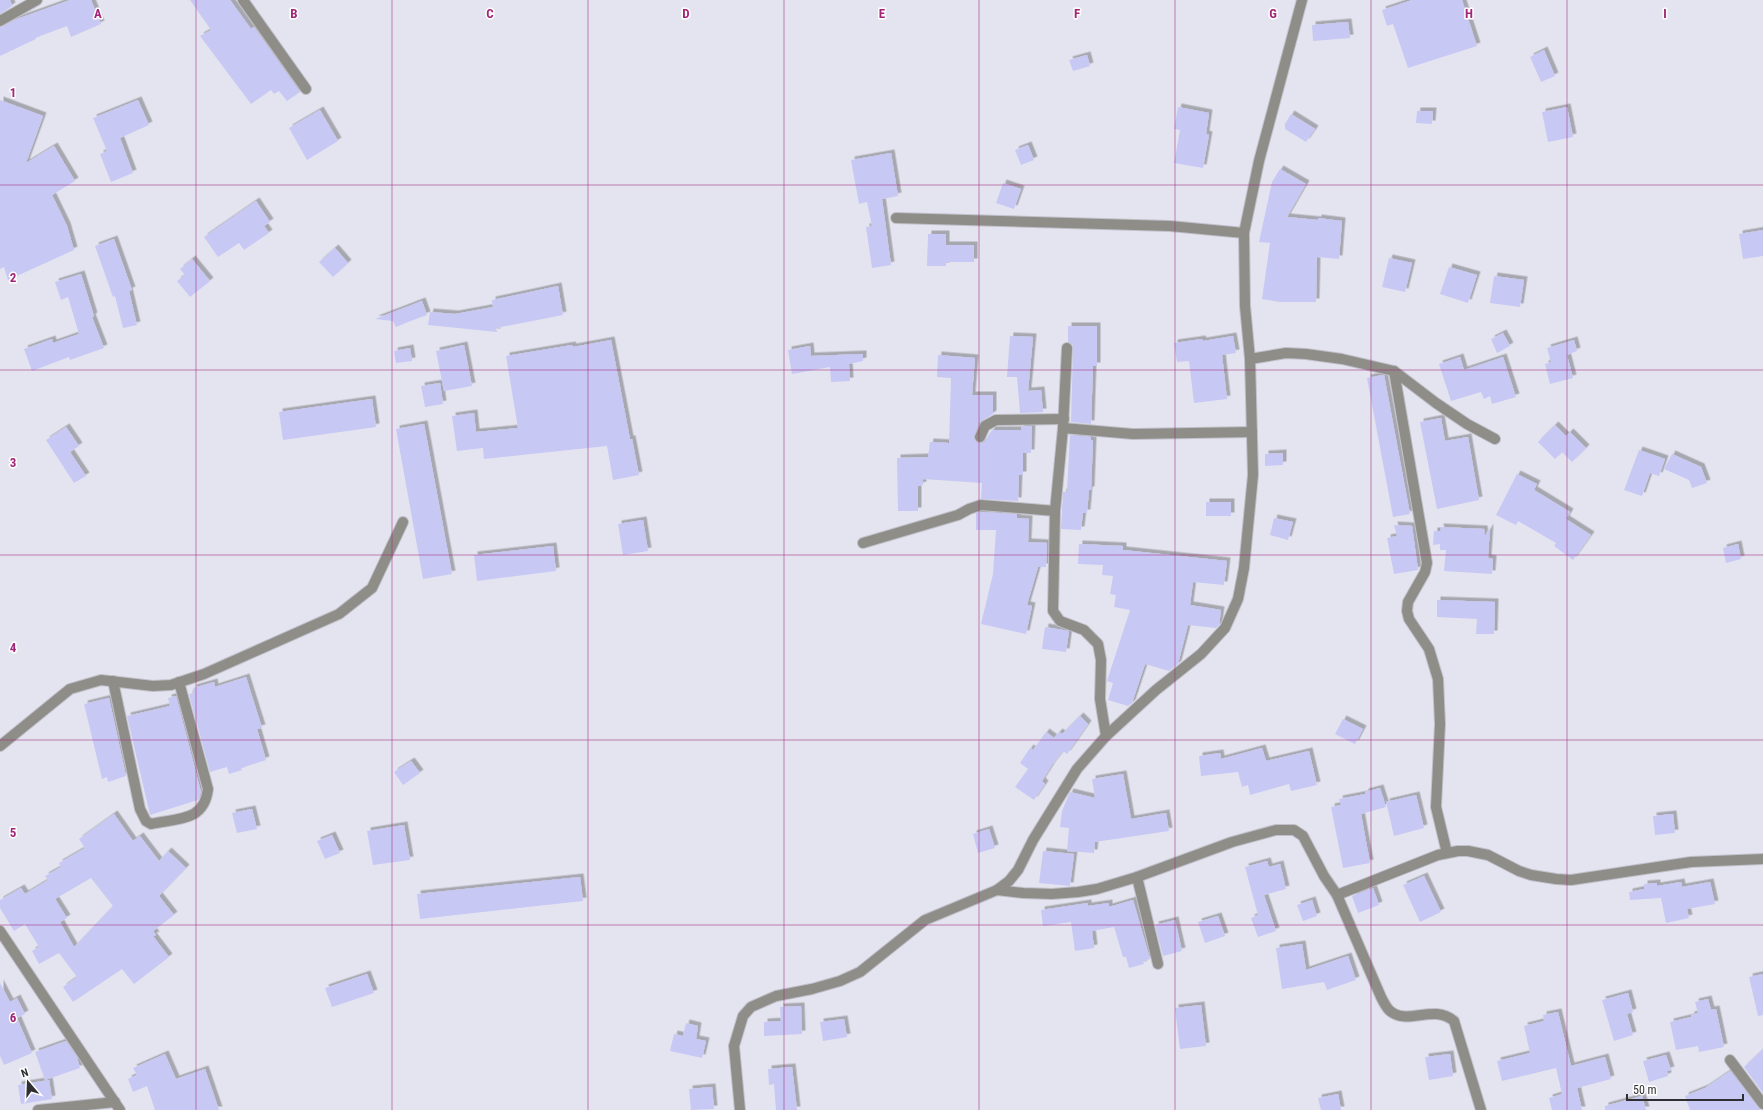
<svg xmlns="http://www.w3.org/2000/svg" width="1763" height="1110" viewBox="0 0 1763 1110" font-family="'Roboto Condensed',sans-serif">
	<defs>
		<filter id="shadow"><feDropShadow dx="3.5" dy="-3.5" stdDeviation="0" flood-color="#0004"/></filter>
	</defs>
	<rect width="100%" height="100%" fill="#e4e4f0"/>
	<!-- building -->
	<g fill="#c8c8f5" fill-rule="evenodd" filter="url(#shadow)">
		<path d="M0,0H10L12,6L0,14Z"/>
		<path d="M70,0H91L101,24L71,37L67,26L35,38L36,39L0,56V27L17,19Z"/>
		<path d="M190,0H230L251,29L254,27L300,92L287,101L279,91L274,94L271,90L251,104L200,36L211,30Z"/>
		<path d="M1412,0H1462L1477,46L1408,68L1393,24L1387,26L1382,10Z"/>
		<path d="M1348,22L1350,38L1313,41L1312,25Z"/>
		<path d="M1544,50L1555,76L1541,82L1530,57Z"/>
		<path d="M1087,55L1090,66L1073,71L1069,60Z"/>
		<path d="M0,100L43,116L26,163L54,146L75,181L52,195L67,226L74,250L8,280L4,267L0,269Z"/>
		<path d="M138,100L149,125L120,138L133,173L111,182L100,154L107,151L93,118Z"/>
		<path d="M1178,107L1209,113L1206,134L1209,135L1203,168L1174,163L1180,130L1174,129Z"/>
		<path d="M1567,107L1573,137L1548,142L1542,112Z"/>
		<path d="M320,110L338,141L307,160L289,128Z"/>
		<path d="M1417,111H1433L1432,124L1416,123Z"/>
		<path d="M1291,114L1315,129L1306,142L1285,129V124Z"/>
		<path d="M1028,145L1034,160L1021,165L1015,150Z"/>
		<path d="M891,153L898,196L882,199L891,265L872,268L866,227L872,226L867,202L859,204L851,160Z"/>
		<path d="M1280,169L1306,184L1287,217L1318,220V218L1342,221L1339,259L1317,257L1316,302H1280L1262,299L1270,243L1259,242L1272,182Z"/>
		<path d="M1003,183L1021,189L1014,209L996,203Z"/>
		<path d="M256,201L270,222L264,226L269,233L244,250L239,243L218,257L204,237Z"/>
		<path d="M1763,230V256L1743,259L1739,234Z"/>
		<path d="M928,234H946V245H974V262H946V266H927Z"/>
		<path d="M114,239L132,290L129,291L137,325L123,328L115,296L113,297L95,246Z"/>
		<path d="M335,248L348,263L333,277L319,262Z"/>
		<path d="M1389,258L1412,263L1405,292L1382,287Z"/>
		<path d="M192,259L210,281L190,297L177,281L185,275L180,269Z"/>
		<path d="M1449,267L1477,275L1468,303L1440,294Z"/>
		<path d="M81,274L94,316L92,317L104,348L70,360L69,357L32,371L24,349L52,339L53,343L79,334L68,297L61,300L55,282Z"/>
		<path d="M1494,276L1524,280L1520,307L1490,303Z"/>
		<path d="M558,286L563,315L496,328L497,332L428,325L430,312L455,314L493,307L492,300Z"/>
		<path d="M422,301L427,315L408,322L396,327L393,321L375,319Z"/>
		<path d="M1068,326H1097V366H1093L1091,424L1071,422L1073,348V345L1068,342Z"/>
		<path d="M1503,333L1510,346L1497,353L1491,339Z"/>
		<path d="M1010,336L1033,337L1028,391L1041,390L1043,412L1020,413L1017,377H1007Z"/>
		<path d="M1233,336L1236,353L1222,355L1227,399L1194,403L1189,361L1177,362L1174,343L1202,339L1203,341Z"/>
		<path d="M611,340L630,439H632L639,475L613,480L607,446L484,459L483,448L457,451L452,416L474,413L476,432L518,428L506,356L572,345L573,347Z"/>
		<path d="M1574,340L1577,351L1567,355L1573,378L1550,384L1545,364L1551,362L1547,348Z"/>
		<path d="M464,345L472,386L444,391L436,351Z"/>
		<path d="M810,346L811,356L863,354V361L849,364L850,381L831,382L830,367L792,374L788,350Z"/>
		<path d="M410,348L412,361L396,363L394,351Z"/>
		<path d="M938,355L975,358L972,395H993V414L979,423L974,437L977,443L984,442L992,430H1021V426H1032L1031,453H1023V475H1019L1018,501L981,499L982,483L923,479V485L918,486V511H898L897,458L928,457L930,442L949,443L951,378L937,377Z"/>
		<path d="M1460,357L1464,370L1503,357L1516,397L1492,404L1490,396L1484,399L1481,392L1451,401L1439,364Z"/>
		<path d="M1383,375H1384L1410,514L1393,517L1367,378Z"/>
		<path d="M440,383L443,404L425,407L421,386Z"/>
		<path d="M372,399L376,427L283,440L279,412Z"/>
		<path d="M1441,418L1445,441L1468,437L1479,500L1437,509L1420,422Z"/>
		<path d="M424,424L452,574L423,579L396,429Z"/>
		<path d="M1555,425L1566,436L1570,432L1586,448L1572,462L1562,452L1555,459L1538,442Z"/>
		<path d="M66,427L79,446L70,452L86,476L74,483L46,440Z"/>
		<path d="M1070,435L1091,437V440H1093L1091,490H1089L1087,513H1083L1081,530L1061,529L1063,492H1067Z"/>
		<path d="M1639,450L1665,459L1659,476L1650,473L1642,496L1624,490Z"/>
		<path d="M1283,453V465L1265,466V454Z"/>
		<path d="M1672,454L1701,467L1707,483L1692,488L1689,480L1664,469Z"/>
		<path d="M1517,474L1537,484L1534,490L1570,512L1566,519L1591,535L1573,560L1554,546L1556,543L1518,521L1516,525L1496,515Z"/>
		<rect x="1206" y="502" width="25" height="14"/>
		<path d="M982,512L1017,514V518L1029,519L1028,542L1047,543L1046,567H1038L1027,605L1032,606L1026,634L981,624L993,574L996,530H976V513Z"/>
		<path d="M1274,518L1293,522L1288,540L1270,535Z"/>
		<path d="M643,520L648,551L623,555L618,524Z"/>
		<path d="M1394,525L1412,526L1418,570L1394,574L1387,538L1397,536Z"/>
		<path d="M1440,527L1484,529L1485,536L1490,527L1488,558L1493,559L1492,574L1444,571L1446,550H1440V544L1433,545L1434,531H1441Z"/>
		<path d="M1079,544L1123,546V550L1227,561L1224,585L1193,582L1190,605L1221,610L1219,625L1216,628L1188,625L1178,664L1169,671L1145,664L1132,703L1128,706L1108,700L1113,683L1107,681L1130,610L1114,607L1116,595L1110,594L1113,576L1102,575L1103,565L1078,564Z"/>
		<path d="M1738,544L1741,559L1726,563L1723,548Z"/>
		<path d="M553,546L556,571L477,581L474,555Z"/>
		<path d="M1437,600L1495,602L1494,634H1476L1477,619L1437,617Z"/>
		<path d="M1045,627L1069,631L1066,652L1042,649Z"/>
		<path d="M246,677L262,728L257,729L266,760L241,768L242,770L229,774L227,767L210,772L189,694L194,693L193,688L214,682L215,687Z"/>
		<path d="M176,696L201,792L198,800L150,815L127,716L170,706L168,698Z"/>
		<path d="M109,698L126,776L108,782L107,777L102,779L84,704Z"/>
		<path d="M1080,716L1088,724L1067,754L1063,751L1052,765L1042,781L1045,784L1034,800L1015,787L1028,769L1020,763L1030,748L1033,750L1046,732L1054,738L1059,732L1062,734Z"/>
		<path d="M1343,719L1363,729L1355,744L1335,734Z"/>
		<path d="M1262,748L1266,761L1309,751L1317,785L1291,791L1289,784L1250,795L1248,785L1242,787L1238,772L1201,776L1199,756L1220,753L1221,759Z"/>
		<path d="M411,761L420,773L403,785L394,772Z"/>
		<path d="M1123,774L1131,819L1166,813L1169,831L1095,842L1094,853L1067,851L1069,828L1060,827L1062,811L1070,792L1095,798L1092,779Z"/>
		<path d="M1380,788L1386,807L1361,814L1370,863L1343,868L1331,807L1341,805L1339,799L1365,794V792Z"/>
		<path d="M1416,795L1424,828L1394,836L1386,802Z"/>
		<path d="M252,809L257,829L237,833L232,813Z"/>
		<path d="M114,814L133,841L140,836L159,861L168,851L186,868L159,896L174,915L153,931L156,935L153,936L169,957L134,984L122,969L73,1002L63,987L77,977L59,953L39,964L32,951L39,947L25,924L14,931L0,908V900L21,888L25,894L48,880L45,876L61,867L59,863L85,848L79,839ZM91,878L113,906L74,947L60,922L67,918L55,899Z"/>
		<path d="M1673,814L1675,833L1655,835L1653,816Z"/>
		<path d="M404,825L410,860L373,865L367,831Z"/>
		<path d="M989,829L995,848L978,853L973,834Z"/>
		<path d="M332,835L340,853L325,859L317,841Z"/>
		<path d="M1043,851L1074,854L1070,886L1039,883Z"/>
		<path d="M1267,861L1269,867L1280,864L1286,889L1264,895L1276,931L1258,937L1251,918L1258,915L1245,867Z"/>
		<path d="M1424,876L1441,912L1420,922L1403,885Z"/>
		<path d="M580,877L583,901L420,919L417,894Z"/>
		<path d="M1681,882L1682,887L1710,882L1715,904L1687,909L1689,918L1666,923L1661,898L1630,900L1629,892L1644,889V884L1657,883V886Z"/>
		<path d="M1373,888L1379,905L1358,913L1352,896Z"/>
		<path d="M1133,900L1150,959L1143,961L1144,964L1129,968L1126,957H1123L1114,927L1092,931L1094,948L1075,951L1071,922L1043,926L1041,910L1088,903V906L1109,903V907Z"/>
		<path d="M1312,900L1317,916L1303,921L1297,905Z"/>
		<path d="M1218,916L1225,936L1205,943L1198,922Z"/>
		<path d="M1175,920L1182,951L1163,956L1155,925Z"/>
		<path d="M1302,944L1306,970L1348,956L1356,980L1327,990L1324,982L1282,989L1276,948Z"/>
		<path d="M367,974L374,993L332,1007L325,988Z"/>
		<path d="M1763,974V1015L1758,1016L1749,977Z"/>
		<path d="M0,983L10,1002L17,998L25,1014L17,1018L32,1053L4,1065L0,1056Z"/>
		<path d="M1628,993L1633,1012L1627,1014L1633,1035L1614,1041L1602,1000Z"/>
		<path d="M1708,999L1711,1010L1716,1009L1724,1047L1699,1052L1698,1046L1676,1050L1670,1022L1691,1017V1015L1698,1013L1695,1002Z"/>
		<path d="M1201,1005L1206,1046L1180,1049L1175,1008Z"/>
		<path d="M801,1006L802,1034L764,1036V1022L781,1021L780,1007Z"/>
		<path d="M1558,1012L1571,1066L1605,1057L1611,1079L1577,1088L1582,1110H1552L1549,1098L1562,1094L1556,1068L1502,1081L1497,1061L1530,1053L1524,1026L1544,1021L1543,1015Z"/>
		<path d="M844,1019L847,1037L823,1041L820,1022Z"/>
		<path d="M686,1023L698,1026L696,1039L706,1041L702,1058L670,1051L674,1034L683,1036Z"/>
		<path d="M66,1041L77,1057L80,1068L45,1080L35,1052Z"/>
		<path d="M1763,1049V1093L1744,1067Z"/>
		<path d="M165,1054L176,1079L205,1069L219,1110H155L147,1086L133,1092L128,1079L137,1075L133,1068Z"/>
		<path d="M1450,1054L1453,1076L1429,1080L1425,1057Z"/>
		<path d="M1666,1055L1671,1070L1667,1071L1668,1076L1649,1082L1643,1061Z"/>
		<path d="M792,1067L797,1110H776L774,1084L769,1085L768,1069Z"/>
		<path d="M1730,1071L1761,1110H1690L1685,1096L1705,1088Z"/>
		<path d="M49,1080L52,1099L21,1104L18,1085Z"/>
		<path d="M712,1087L714,1109L691,1110L689,1089Z"/>
		<path d="M1338,1094L1341,1110H1321L1318,1098Z"/>
		<path d="M1642,1096L1646,1110H1605V1106Z"/>
	</g>
	<g fill="none" stroke-linecap="round" stroke-linejoin="round">
		<!-- minor casing -->
		<g stroke="#c0c0ca" stroke-width="12">
			<g id="minor">
				<path d="M243,0L306,89"/>
				<path d="M0,21L37,0"/>
				<path d="M896,218L1170,226L1244,233"/>
				<path d="M1067,348L1063,428L1055,511L1053,611L1060,621L1084,630L1098,644L1101,660L1100,699L1106,736"/>
				<path d="M1250,359L1286,353L1306,354L1342,359L1394,371L1436,403L1467,424L1495,439"/>
				<path d="M1394,371L1427,563L1425,572L1408,602L1407,611L1409,619L1429,649L1438,679L1440,724L1436,807L1447,853"/>
				<path d="M1063,428L1133,434L1252,432"/>
				<path d="M980,437L985,426L996,420L1064,419"/>
				<path d="M863,543L958,515L969,509L981,505L1055,511"/>
				<path d="M113,681L140,809L146,821L151,824C178,818 204,822 208,789L179,682"/>
				<path d="M0,746L70,689L101,680L153,686L171,685L204,674L339,614L372,588L403,522"/>
				<path d="M1137,877L1158,964"/>
				<path d="M997,890L1023,893L1052,894L1078,892L1097,889L1137,877L1232,842L1276,830H1294L1303,836L1324,876L1337,895L1381,997C1383,1001 1386,1007 1389,1010C1407,1027 1432,1003 1454,1021L1481,1110"/>
				<path d="M1337,895L1438,855L1458,851H1468L1488,855L1519,871L1531,875L1556,879L1571,880L1691,862L1763,859"/>
				<path d="M0,931L120,1110"/>
				<path d="M1730,1060L1763,1104"/>
				<path d="M38,1110L115,1102"/>
				<path d="M740,1110L734,1046L743,1016L751,1007L776,996L812,989L840,981L860,972L925,920L997,890L1009,881L1018,870L1033,840L1077,769L1106,736L1156,690L1201,654L1225,628L1238,599L1244,568L1253,475L1250,359L1245,306L1244,233L1259,161L1302,0"/>
			</g>
		</g>
		<!-- minor -->
		<use href="#minor" stroke="#8f8d88" stroke-width="10"/>
	</g>
	<!-- grid -->
	<path fill="none" stroke="#a22578" stroke-width="1" stroke-opacity="0.55" d="M196,0V1110M392,0V1110M588,0V1110M784,0V1110M979,0V1110M1175,0V1110M1371,0V1110M1567,0V1110M0,185H1763M0,370H1763M0,555H1763M0,740H1763M0,925H1763"/>
	<g font-size="13" text-anchor="middle" font-weight="bold" fill="#a22578" stroke="#fff" stroke-width="3" stroke-linejoin="round" paint-order="stroke">
		<text x="98" y="18">A</text>
		<text x="294" y="18">B</text>
		<text x="490" y="18">C</text>
		<text x="686" y="18">D</text>
		<text x="882" y="18">E</text>
		<text x="1077" y="18">F</text>
		<text x="1273" y="18">G</text>
		<text x="1469" y="18">H</text>
		<text x="1665" y="18">I</text>
		<text x="13" y="97">1</text>
		<text x="13" y="282">2</text>
		<text x="13" y="467">3</text>
		<text x="13" y="652">4</text>
		<text x="13" y="837">5</text>
		<text x="13" y="1022">6</text>
	</g>
	<!-- north arrow -->
	<g transform="translate(28 1082) rotate(341)" stroke="#ffffff" stroke-width="3" paint-order="stroke">
	<path d="M0-3L7 15L0 10L-7 15Z" fill="#2f2f33"/>
	<text y="-6" font-size="11" font-weight="bold" text-anchor="middle" fill="#2f2f33">N</text>
	</g>
	<!-- scale -->
	<path d="M1627 1094v6h116v-6" fill="none" stroke="#2f2f33" stroke-width="2"/>
	<text x="1633" y="1094" font-size="12" fill="#2f2f33" stroke="#ffffff" stroke-width="3" paint-order="stroke">50 m</text>
</svg>
